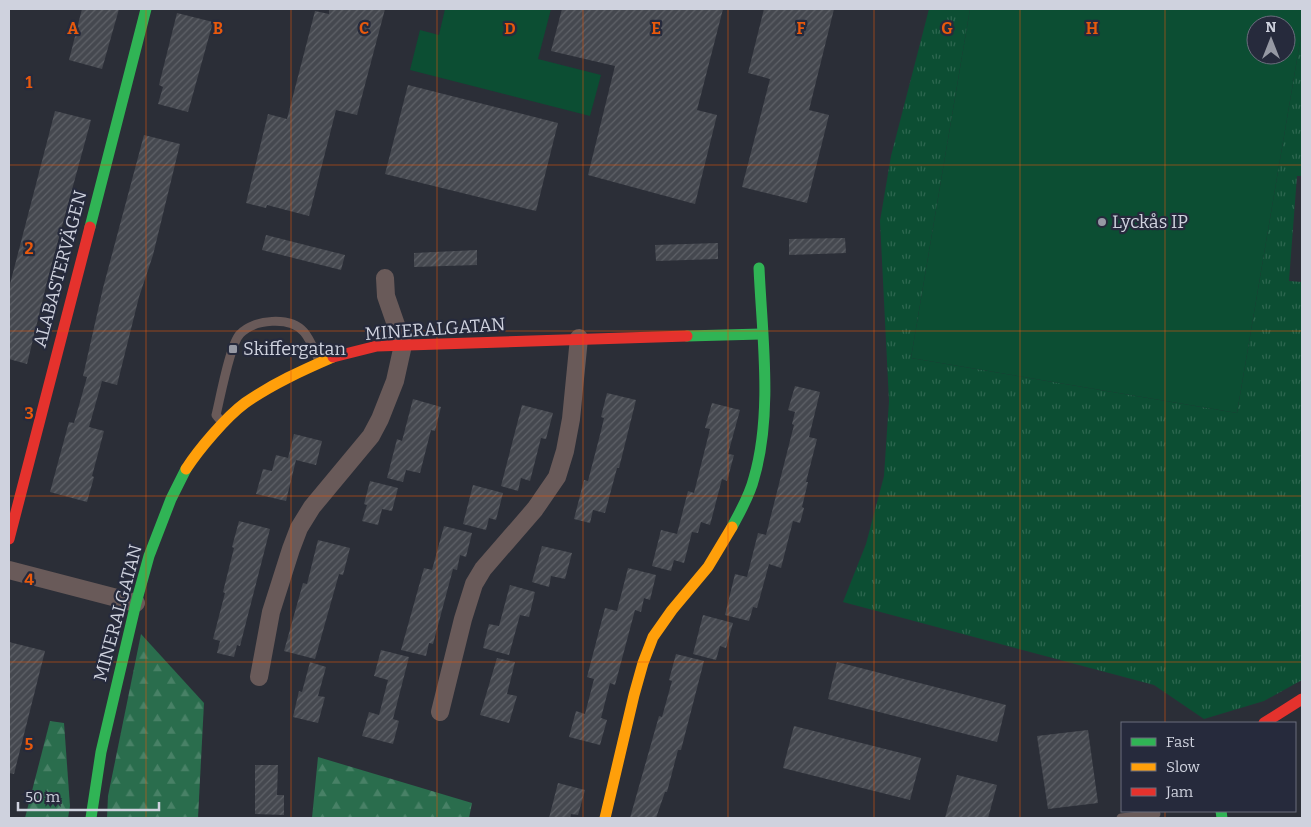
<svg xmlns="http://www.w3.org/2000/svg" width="1311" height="827" viewBox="0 0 1311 827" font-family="Bitter,serif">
	<defs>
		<pattern id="grass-tufts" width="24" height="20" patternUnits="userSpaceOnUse" patternTransform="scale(1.25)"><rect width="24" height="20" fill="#0c4e33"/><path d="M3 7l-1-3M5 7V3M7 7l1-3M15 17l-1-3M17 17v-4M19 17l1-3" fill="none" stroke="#2e6750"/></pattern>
		<pattern id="forest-firs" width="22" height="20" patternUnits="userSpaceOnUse" patternTransform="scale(1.25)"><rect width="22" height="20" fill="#2a6d4d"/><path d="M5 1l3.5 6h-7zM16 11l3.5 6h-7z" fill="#488166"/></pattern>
		<pattern id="building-hatch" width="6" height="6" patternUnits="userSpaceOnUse" patternTransform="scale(1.25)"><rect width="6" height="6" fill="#45484f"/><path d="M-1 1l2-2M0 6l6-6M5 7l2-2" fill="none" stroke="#5f6268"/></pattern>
	</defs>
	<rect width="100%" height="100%" fill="#2b2e37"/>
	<!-- grass -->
	<path fill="url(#grass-tufts)" d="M929,9H970L911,358L1237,413L1302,30V176H1297L1289,281L1302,282V680L1264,701L1204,719L1154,685L843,602L866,544L884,476L889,401L880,221L891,156Z"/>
	<!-- forest -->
	<g fill="url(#forest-firs)">
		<path d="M141,634L204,703L198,818H107L108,796Z"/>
		<path d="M50,721L64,723L70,806L68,818H25Z"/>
		<path d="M318,757L472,803L469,818H312Z"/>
	</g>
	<!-- park -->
	<g fill="#0c4e33" fill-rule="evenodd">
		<path d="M445,9H551L538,59L601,75L590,116L410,70L420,30L439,35Z"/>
		<path d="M970,9L1302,10V30L1237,413L911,358ZM1256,25H1286V55H1256Z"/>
	</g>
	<!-- building -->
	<g fill="url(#building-hatch)">
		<path d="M82,9H119L102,69L69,60Z"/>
		<path d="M329,9H385L357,115L336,110L309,216L267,205L266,208L246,203L268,114L287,119L315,11L329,14Z"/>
		<path d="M562,9H723L697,110L717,115L695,204L588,175L615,66L551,51Z"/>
		<path d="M764,9H834L809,110L829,115L807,203L742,187L770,79L748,73Z"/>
		<path d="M177,13L213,22L188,112L158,104L163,87L159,85Z"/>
		<path d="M408,85L558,123L536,211L385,174Z"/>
		<path d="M55,111L91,120L49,274L27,364L9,359V288Z"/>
		<path d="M144,135L180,144L153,255L139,297L117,385L102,381L89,427L104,431L92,476L94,477L87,502L50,492L69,422L74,423L87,377L83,376L103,288Z"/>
		<path d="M266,235L345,255L341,270L262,250Z"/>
		<path d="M845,238L846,253L789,255V239Z"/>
		<path d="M718,243V259L656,261L655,245Z"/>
		<path d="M477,250V265L414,267V253Z"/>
		<path d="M795,386L820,392L809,437L817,439L806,482H808L802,507L804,508L800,523L793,521L781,568L769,564L757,608L753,607L749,621L725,615L735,574L747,577L758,533L766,535L794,425L792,424L795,412L788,410Z"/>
		<path d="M607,393L636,400L619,468H617L605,513L593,510L590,523L574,519L584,480L588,481L601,431L604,418L601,417Z"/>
		<path d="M413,399L441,407L435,431L431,430L420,473L406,470L403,482L387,478L397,439L402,441Z"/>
		<path d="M712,403L740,410L728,454L734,455L727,481L722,479L710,525L701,522L698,533L692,532L684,563L674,560L671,571L652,566L661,530L677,534L688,491L694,493L710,429L705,428Z"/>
		<path d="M522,405L553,413L546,439L541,438L530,481L521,478L518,491L501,486Z"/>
		<path d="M294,434L322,441L316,465L296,460L286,501L256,494L263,469L272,471L276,455L288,458Z"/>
		<path d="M370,481L398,488L392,511L382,509L378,525L362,521L367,505L364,504Z"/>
		<path d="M473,485L503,493L496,520L489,518L486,530L463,524Z"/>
		<path d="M239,521L270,529L240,646L237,645L234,657L217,653L220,641L213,639L225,593L223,592L234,548L232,547Z"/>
		<path d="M444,526L472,533L466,557L460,555L457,570L453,569L433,644L429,643L426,656L401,650L424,568L432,570Z"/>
		<path d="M318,540L350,548L343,575L339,574L315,659L284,651L303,583L307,584Z"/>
		<path d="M542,546L572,553L565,579L551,576L549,587L532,582Z"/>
		<path d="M628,568L656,575L650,600L644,598L641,612L635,610L615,685L610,683L601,718L607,720L600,745L569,737L576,711L585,714L594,679L587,677L605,608L617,611Z"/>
		<path d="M510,585L535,592L529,617L520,615L509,655L483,648L489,624L499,626Z"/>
		<path d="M703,615L733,623L726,648L720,646L716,660L693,654Z"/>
		<path d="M9,642L45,651L14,774L9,773Z"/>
		<path d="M381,650L409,657L393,719L399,721L393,744L362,736L369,712L379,715L388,680L374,676Z"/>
		<path d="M676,654L704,661L681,750H678L667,792H665L656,818H630L659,716L662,717L672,681L669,680Z"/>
		<path d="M497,658L515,662L507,694L517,696L509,723L480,715Z"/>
		<path d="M310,662L326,667L318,696L325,697L318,723L293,717L299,691L302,692Z"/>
		<path d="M837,662L1006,705L997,742L828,699Z"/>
		<path d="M794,726L921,758L910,800L783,768Z"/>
		<path d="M1088,730L1098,803L1048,809L1037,736Z"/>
		<path d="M255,765H278L277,795H284V815L255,814Z"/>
		<path d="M957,775L997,785L988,818H945Z"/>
		<path d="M558,783L585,790L578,815L571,814L570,818H549Z"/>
	</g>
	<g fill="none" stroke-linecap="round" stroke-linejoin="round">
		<!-- lane -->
		<g stroke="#695a59" stroke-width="9">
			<path d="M221,421L216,415C220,399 230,344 240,334C254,319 290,316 304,332C311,340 315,353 320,362"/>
			<path d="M1121,818L1156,814"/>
		</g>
		<!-- street -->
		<g stroke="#695a59" stroke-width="18">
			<path d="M9,570L136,603"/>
			<path d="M259,677L271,612L291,549L299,528L312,507L371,436L380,419L395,381L403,345L386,296L385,278"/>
			<path d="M440,712L463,619L474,584L483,569L535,509L557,477L565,451L571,419L579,338"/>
		</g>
		<!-- fast -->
		<g stroke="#30b455" stroke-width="11">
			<path d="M90,227L146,9"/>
			<path d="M687,336L761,334"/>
			<path d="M732,527C740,512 750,495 754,478C773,413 762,335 759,268"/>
			<path d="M1221,811L1222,818"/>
			<path d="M91,818L101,752L136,603L149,556L171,499L186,469"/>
		</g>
		<!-- slow -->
		<g stroke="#ff9f0a" stroke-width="11">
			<path d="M186,469C199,449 226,417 245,403C272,384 303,370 333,357"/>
			<path d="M605,818L634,695L643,663L653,637L672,610L708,567L732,527"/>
		</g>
		<!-- jam -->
		<g stroke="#e5322d" stroke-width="11">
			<path d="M333,357L377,346L687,336"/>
			<path d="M9,539L90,227"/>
			<path d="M1264,723L1302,699"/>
		</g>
	</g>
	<!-- grid -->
	<path fill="none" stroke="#e8590c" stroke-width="1" stroke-opacity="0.55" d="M146,9V818M291,9V818M437,9V818M583,9V818M728,9V818M874,9V818M1020,9V818M1165,9V723M9,165H1302M9,331H1302M9,496H1302M9,662H1302M1165,811V818"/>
	<!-- markers -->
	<g fill="#9699a4" stroke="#262a3c" stroke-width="2">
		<circle cx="1102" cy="222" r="5"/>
		<rect x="228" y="344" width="10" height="10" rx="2.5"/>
	</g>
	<g text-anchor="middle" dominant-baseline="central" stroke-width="4.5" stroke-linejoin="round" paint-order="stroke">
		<!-- poi labels -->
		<g font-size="18" fill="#cfd2de" stroke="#262a3c" text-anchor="start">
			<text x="1112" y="222">Lyckås IP</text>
			<text x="243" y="349">Skiffergatan</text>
		</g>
		<!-- street labels -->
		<g font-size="18" fill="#cfd2de" stroke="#262a3c">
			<text transform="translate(60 269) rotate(-75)">ALABASTERVÄGEN</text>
			<text transform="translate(435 329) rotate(-4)">MINERALGATAN</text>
			<text transform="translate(118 613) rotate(-75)">MINERALGATAN</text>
		</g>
	</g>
	<g font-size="16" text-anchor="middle" font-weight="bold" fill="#e8590c" stroke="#262a3c" stroke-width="4.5" stroke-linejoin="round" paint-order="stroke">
		<text x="73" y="34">A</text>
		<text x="218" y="34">B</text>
		<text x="364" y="34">C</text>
		<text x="510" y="34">D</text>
		<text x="656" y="34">E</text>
		<text x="801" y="34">F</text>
		<text x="947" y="34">G</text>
		<text x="1092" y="34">H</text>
		<text x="29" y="88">1</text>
		<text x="29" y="254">2</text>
		<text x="29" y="419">3</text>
		<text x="29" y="585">4</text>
		<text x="29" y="750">5</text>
	</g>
	<!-- border -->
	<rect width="1311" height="827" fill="none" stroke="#cfd2de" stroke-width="20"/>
	<!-- legend -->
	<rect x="1121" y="722" width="175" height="90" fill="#262a3c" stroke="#6a6d7d"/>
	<rect x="1131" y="738" width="25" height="8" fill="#30b455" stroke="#6a6d7d"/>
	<text x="1166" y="747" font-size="15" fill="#cfd2de">Fast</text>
	<rect x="1131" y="763" width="25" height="8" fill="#ff9f0a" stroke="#6a6d7d"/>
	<text x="1166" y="772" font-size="15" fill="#cfd2de">Slow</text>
	<rect x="1131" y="788" width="25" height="8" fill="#e5322d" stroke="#6a6d7d"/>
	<text x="1166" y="797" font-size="15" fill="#cfd2de">Jam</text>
	<!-- north arrow -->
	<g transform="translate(1271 40)"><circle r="24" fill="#262a3c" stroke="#6a6d7d"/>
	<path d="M0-4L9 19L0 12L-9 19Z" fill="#9699a4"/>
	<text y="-8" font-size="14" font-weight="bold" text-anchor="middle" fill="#cfd2de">N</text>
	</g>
	<!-- scale -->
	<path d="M18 802v8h141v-8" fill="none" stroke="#cfd2de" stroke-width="2.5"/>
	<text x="25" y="802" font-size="15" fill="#cfd2de" stroke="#262a3c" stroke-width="4" paint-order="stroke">50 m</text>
</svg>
